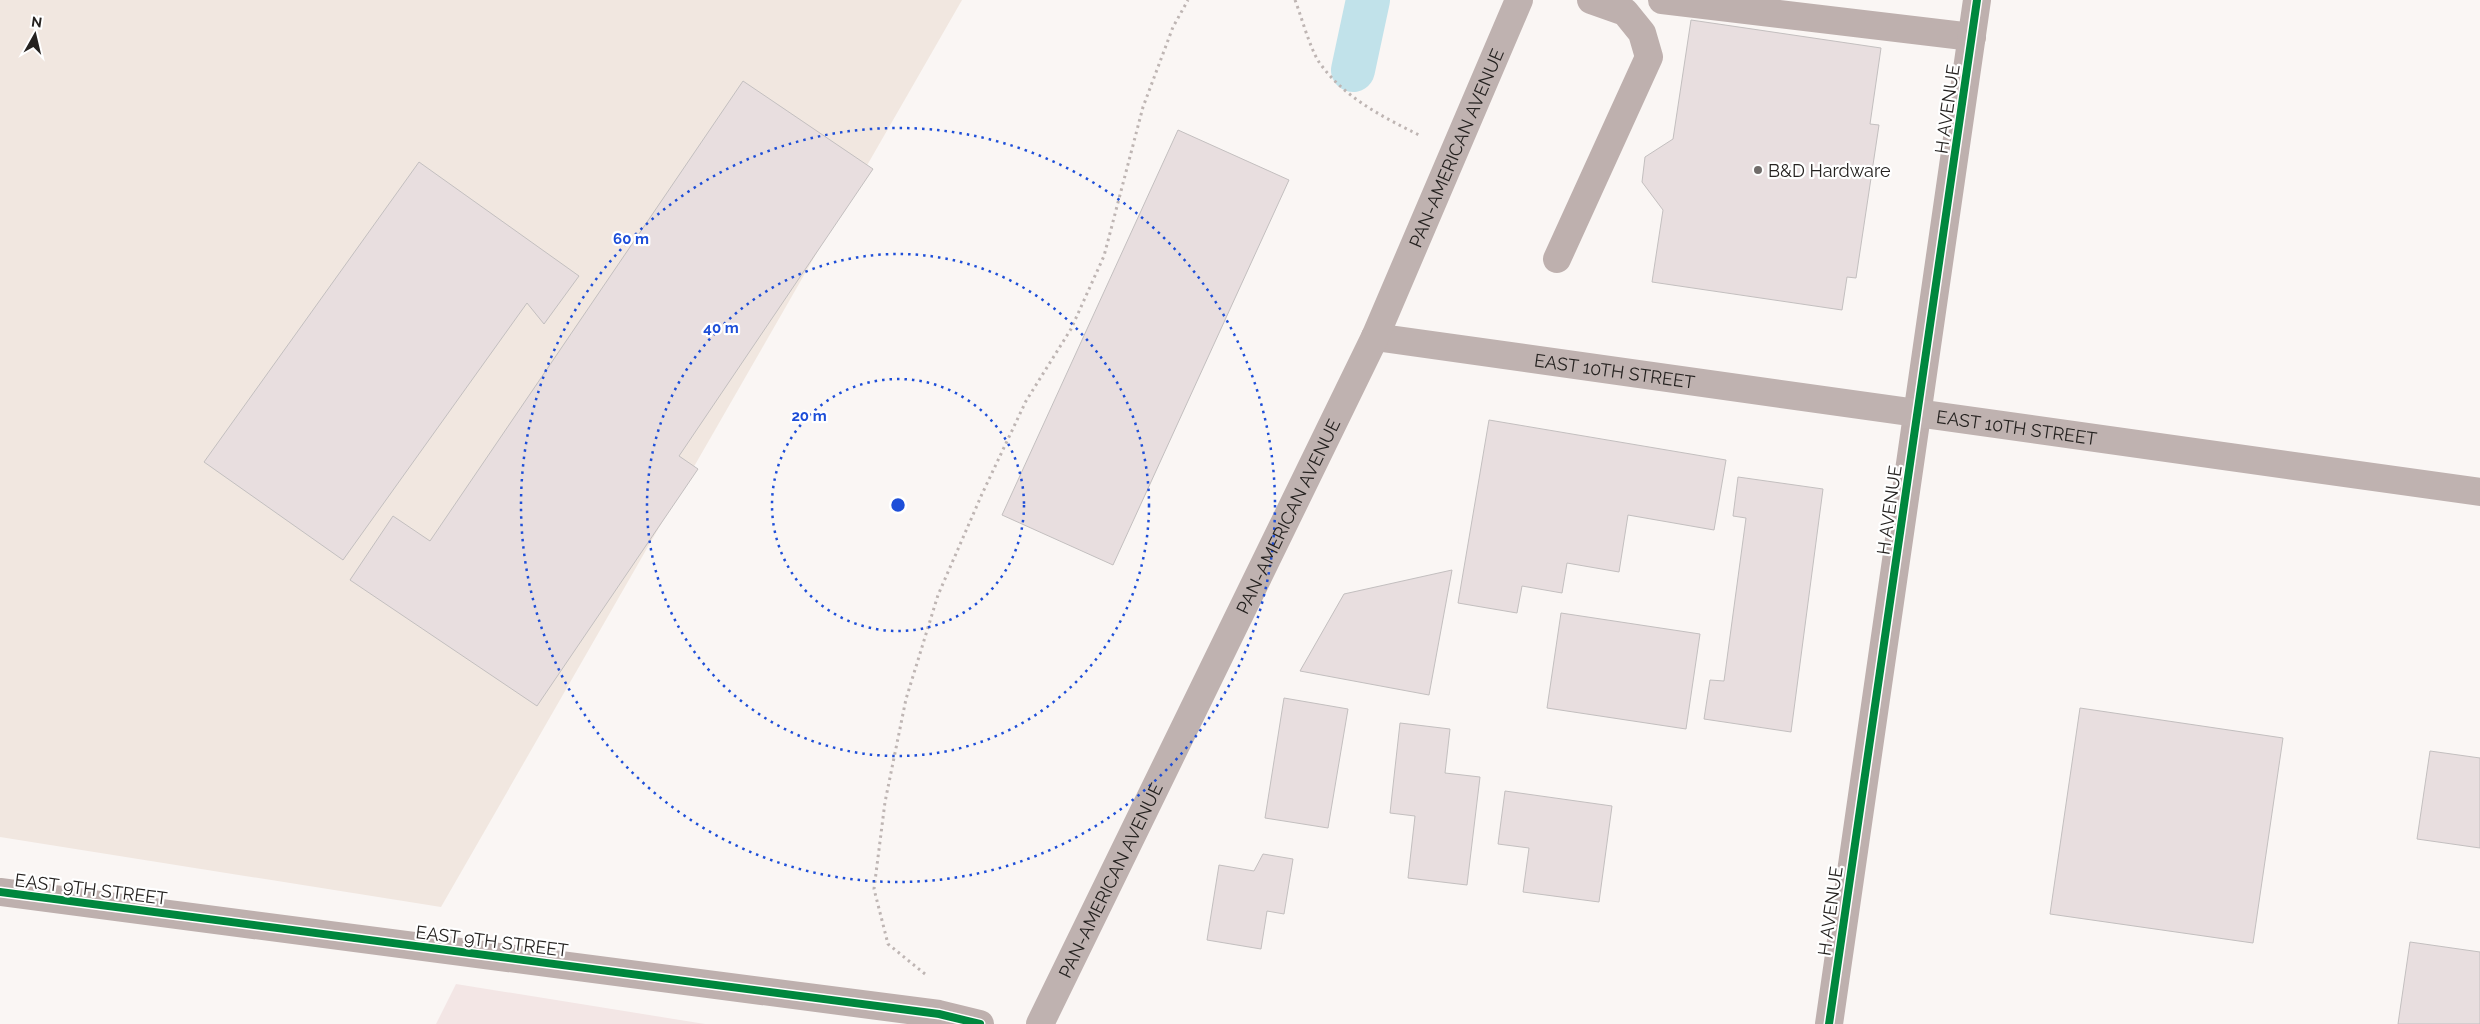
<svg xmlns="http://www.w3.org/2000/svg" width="2480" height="1024" viewBox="0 0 2480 1024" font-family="Raleway,sans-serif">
	<rect width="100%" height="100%" fill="#faf6f4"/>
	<!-- commercial -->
	<path fill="#f3e6e5" d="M456,984L705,1024H436Z"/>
	<!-- built -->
	<path fill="#f1e7e0" d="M0,0H962L441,907L0,837Z"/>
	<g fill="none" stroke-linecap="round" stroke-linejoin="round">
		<!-- canal -->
		<path stroke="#c1e2ea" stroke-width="44" d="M1353,70L1368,0"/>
	</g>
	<!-- building -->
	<g fill="#e8dedf" stroke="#c3bfbf">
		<path d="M1691,20L1881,48L1870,124L1879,125L1856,278L1847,277L1842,310L1652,282L1663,210L1642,182L1645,157L1673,139Z"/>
		<path d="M743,81L873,169L679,456L698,469L537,706L350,580L393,516L430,541Z"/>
		<path d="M1178,130L1289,180L1113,565L1002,515Z"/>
		<path d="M419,162L579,276L544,324L527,303L343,560L204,462Z"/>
		<path d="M1489,420L1726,460L1714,530L1628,515L1619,572L1567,563L1562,593L1522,586L1517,613L1458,603Z"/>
		<path d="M1738,477L1823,489L1791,732L1704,719L1710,680L1724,681L1746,518L1733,516Z"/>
		<path d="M1452,570L1429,695L1300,671L1344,594Z"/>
		<path d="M1561,613L1700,634L1686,729L1547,708Z"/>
		<path d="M1284,698L1348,709L1328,828L1265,818Z"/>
		<path d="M2080,708L2283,738L2253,943L2050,914Z"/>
		<path d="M1400,723L1450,729L1445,773L1480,777L1467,885L1408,878L1415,816L1390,813Z"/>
		<path d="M2430,751L2480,758V848L2417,839Z"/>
		<path d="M1505,791L1612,806L1599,902L1523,892L1529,848L1498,844Z"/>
		<path d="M1263,854L1293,859L1284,914L1267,911L1261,949L1207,940L1219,865L1254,871Z"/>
		<path d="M2410,942L2480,952V1024H2398Z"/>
	</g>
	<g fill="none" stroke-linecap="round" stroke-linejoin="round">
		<!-- path -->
		<g stroke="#beb5b3" stroke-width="3" stroke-dasharray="2.5 4" stroke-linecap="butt">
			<path d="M1295,0C1302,18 1309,46 1319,62C1344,98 1383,117 1421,136"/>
			<path d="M925,974L888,944L874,889L885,802L906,699L938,595L982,494L1026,401L1071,329L1104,256L1143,107L1173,27L1188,0"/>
		</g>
		<!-- minor -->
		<g stroke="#beb0ae" stroke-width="28">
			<path d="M1662,0L1972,37"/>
			<path d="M1557,259L1649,57L1642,33L1625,12L1591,0"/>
			<path d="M0,892L939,1014L980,1024"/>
			<path d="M1829,1024L1977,0"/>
		</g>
		<!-- major -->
		<g stroke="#bfb2b0" stroke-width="28">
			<path id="s1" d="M1375,337L2480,492"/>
			<path id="s2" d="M1040,1024L1375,337L1519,0"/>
		</g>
		<!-- cycleway casing -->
		<g stroke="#fff" stroke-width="11">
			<g id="cycleway">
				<path d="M0,892L939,1014L980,1024"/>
				<path d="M1829,1024L1977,0"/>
			</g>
		</g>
		<!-- cycleway -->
		<use href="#cycleway" stroke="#00873e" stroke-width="8"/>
	</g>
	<!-- distance rings -->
	<g fill="none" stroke="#1d4ed8" stroke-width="2.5" stroke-dasharray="2.5 5">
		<circle cx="898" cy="505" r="126"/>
		<circle cx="898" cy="505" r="251"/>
		<circle cx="898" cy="505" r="377"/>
	</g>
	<!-- markers -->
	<circle fill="#706c6a" stroke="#fff" stroke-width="2" cx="1758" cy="170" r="5"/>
	<g text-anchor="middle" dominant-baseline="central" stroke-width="4.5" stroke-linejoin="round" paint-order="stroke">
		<!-- street labels -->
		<g font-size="18" fill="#252220" stroke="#fff">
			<text transform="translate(1947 109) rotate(-82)">H AVENUE</text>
			<text stroke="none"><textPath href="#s2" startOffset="970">PAN-AMERICAN AVENUE</textPath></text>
			<text stroke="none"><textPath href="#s1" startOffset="242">EAST 10TH STREET</textPath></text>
			<text stroke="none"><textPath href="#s1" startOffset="648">EAST 10TH STREET</textPath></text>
			<text transform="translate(1889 510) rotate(-82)">H AVENUE</text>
			<text stroke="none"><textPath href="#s2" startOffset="565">PAN-AMERICAN AVENUE</textPath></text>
			<text stroke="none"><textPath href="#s2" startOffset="160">PAN-AMERICAN AVENUE</textPath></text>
			<text transform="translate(91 889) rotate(7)">EAST 9TH STREET</text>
			<text transform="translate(1830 911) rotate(-82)">H AVENUE</text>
			<text transform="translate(492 941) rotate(7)">EAST 9TH STREET</text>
		</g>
		<!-- poi labels -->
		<g font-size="18" fill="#252220" stroke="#fff" text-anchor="start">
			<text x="1768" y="170">B&amp;D Hardware</text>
		</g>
	</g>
	<circle cx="898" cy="505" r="8" fill="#1d4ed8" stroke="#fff" stroke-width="2.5"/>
	<g font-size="15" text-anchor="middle" font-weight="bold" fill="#1d4ed8" stroke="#fff" stroke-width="4.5" stroke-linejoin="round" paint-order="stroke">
		<text x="631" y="244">60 m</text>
		<text x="721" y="333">40 m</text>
		<text x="809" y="421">20 m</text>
	</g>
	<!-- north arrow -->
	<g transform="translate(35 35) rotate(8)" stroke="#ffffff" stroke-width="4" paint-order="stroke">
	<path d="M0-4L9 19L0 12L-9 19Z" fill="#252220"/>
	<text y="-8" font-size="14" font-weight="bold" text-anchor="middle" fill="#252220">N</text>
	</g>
</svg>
